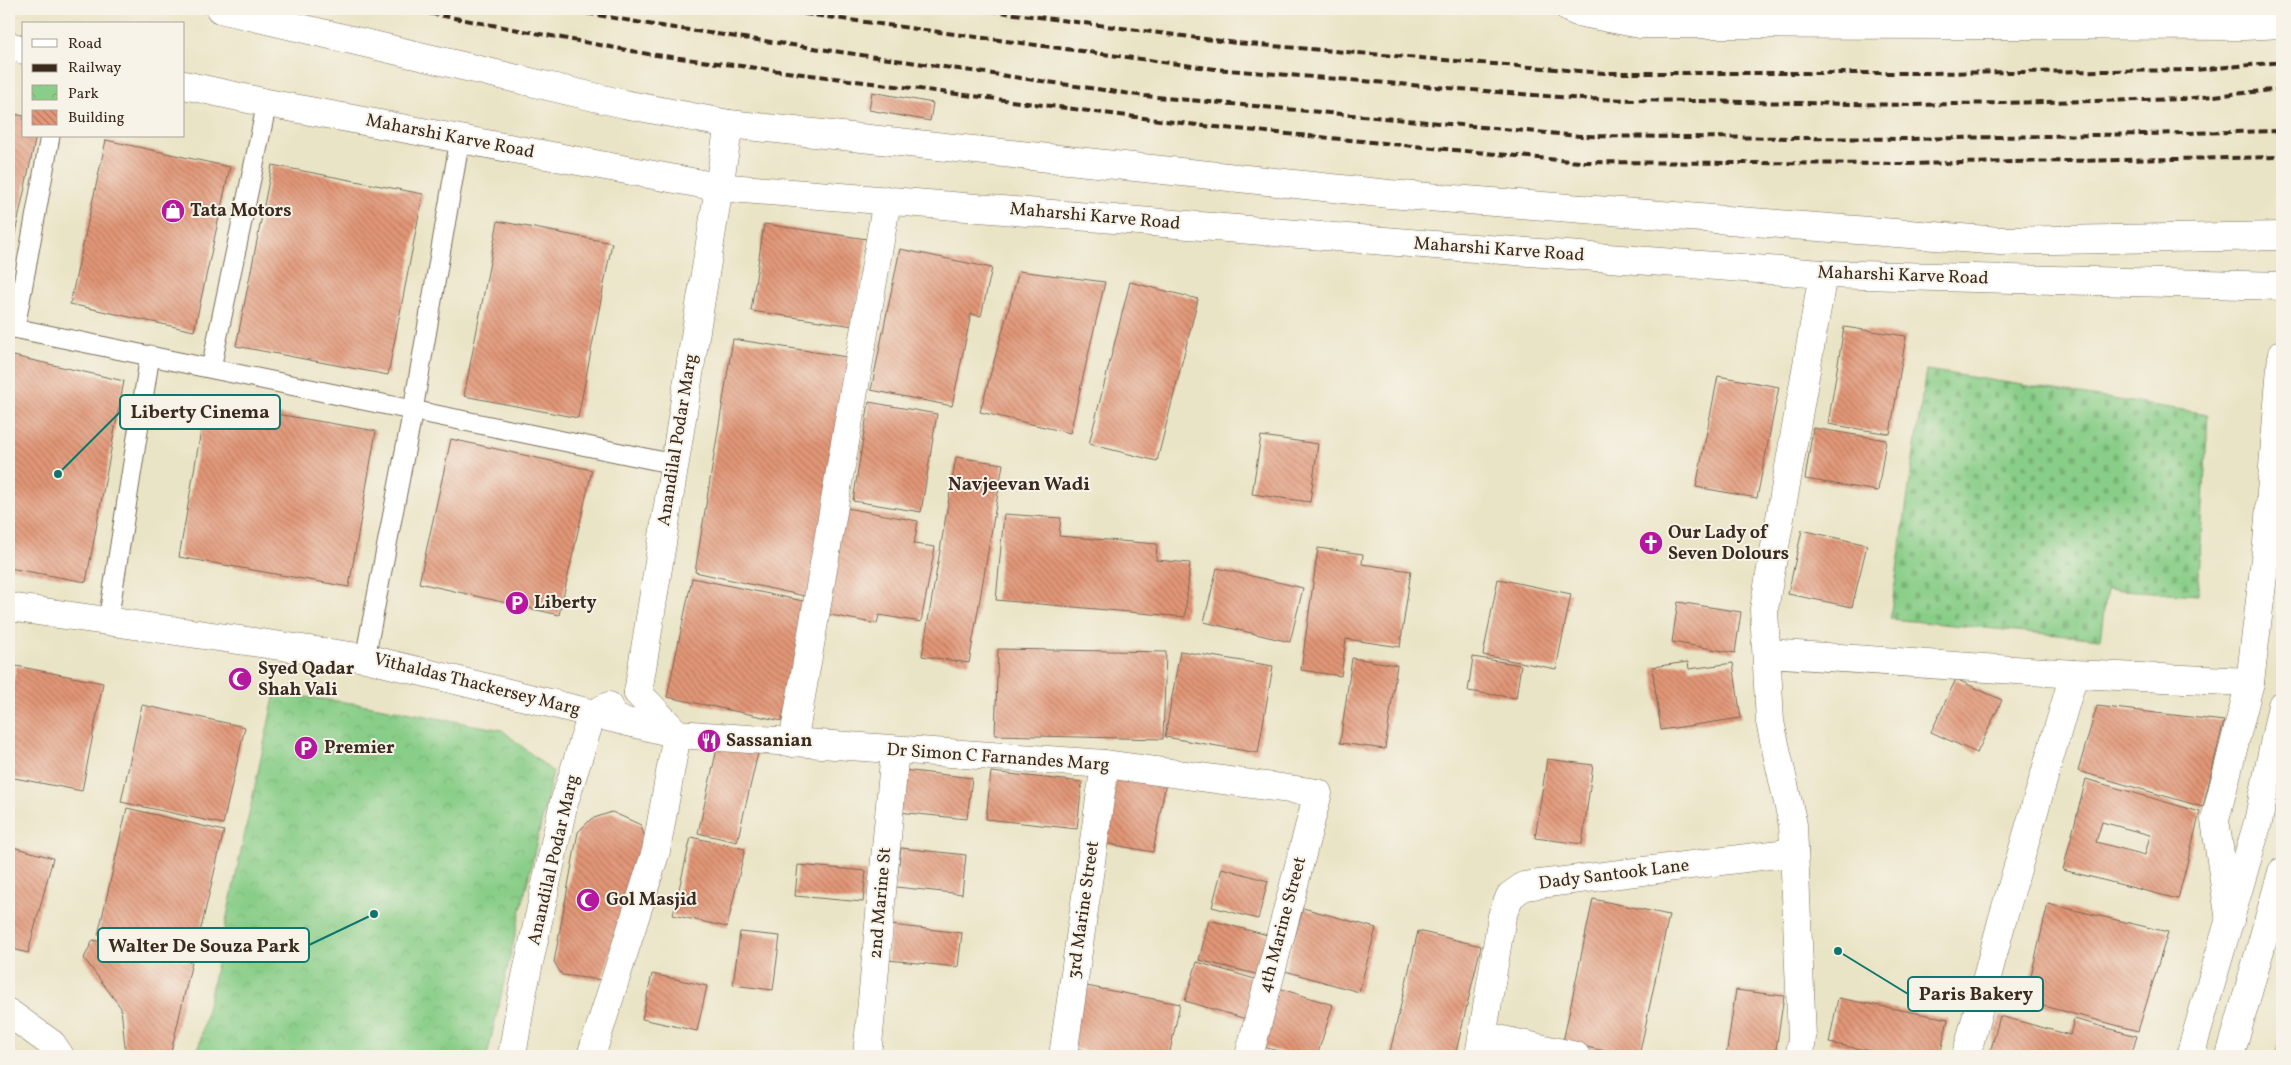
<svg xmlns="http://www.w3.org/2000/svg" width="2291" height="1065" viewBox="0 0 2291 1065" font-family="Vollkorn,serif">
	<defs>
		<pattern id="cemetery-stones" width="16" height="16" patternUnits="userSpaceOnUse" patternTransform="scale(1.25)"><rect width="16" height="16" fill="#89ce88"/><path d="M2 7V4a2 2 0 0 1 4 0v3zM10 15v-3a2 2 0 0 1 4 0v3z" fill="#77b175"/></pattern>
		<pattern id="park-crowns" width="20" height="18" patternUnits="userSpaceOnUse" patternTransform="scale(1.25)"><rect width="20" height="18" fill="#89ce88"/><path d="M2 6a3 3 0 1 1 6 0M12 15a3 3 0 1 1 6 0" fill="none" stroke="#77b175"/></pattern>
		<pattern id="building-back-hatch" width="6" height="6" patternUnits="userSpaceOnUse" patternTransform="scale(1.25)"><rect width="6" height="6" fill="#e29677"/><path d="M-1 5l2 2M0 0l6 6M5-1l2 2" fill="none" stroke="#b87b61"/></pattern>
	</defs>
	<rect width="100%" height="100%" fill="#f7f3e8"/>
	<filter id="ink" filterUnits="userSpaceOnUse"><feTurbulence type="fractalNoise" baseFrequency=".02" numOctaves="2"/><feDisplacementMap in="SourceGraphic" scale="10" xChannelSelector="R" yChannelSelector="G"/><feConvolveMatrix kernelMatrix="1 2 1 2 8 2 1 2 1" color-interpolation-filters="sRGB"/></filter>
	<filter id="wash" filterUnits="userSpaceOnUse"><feTurbulence type="fractalNoise" baseFrequency=".0096" numOctaves="4" result="noise"/><feDisplacementMap in="SourceGraphic" scale="20" xChannelSelector="R" yChannelSelector="G"/><feGaussianBlur stdDeviation="1.12" result="paint"/><feColorMatrix in="noise" values="0 0 0 0 0 0 0 0 0 0 0 0 0 0 0 0 0 1.4 0 .05"/><feComposite in="paint" operator="in"/></filter>
	<g filter="url(#wash)">
		<rect width="100%" height="100%" fill="#eae4c6"/>
		<!-- cemetery -->
		<path fill="url(#cemetery-stones)" stroke="#627c53" d="M1926,370L2208,414L2198,595L2107,589L2100,639L1890,619Z"/>
		<!-- park -->
		<path fill="url(#park-crowns)" stroke="#627c53" d="M275,693L367,705L502,730L553,772L487,1056H197Z"/>
		<g id="blocks">
			<!-- building -->
			<g fill="url(#building-back-hatch)" fill-rule="evenodd">
				<path d="M872,92L933,103L930,121L869,110Z"/>
				<path d="M9,113L24,116V136H36L10,257Z"/>
				<path d="M106,140L230,167L194,331L70,304Z"/>
				<path d="M272,165L423,194L388,375L236,346Z"/>
				<path d="M498,221L612,243L578,418L464,396Z"/>
				<path d="M764,224L867,239L854,326L751,311Z"/>
				<path d="M900,249L992,268L981,316L971,314L952,406L871,390Z"/>
				<path d="M1019,271L1105,282L1070,433L980,412Z"/>
				<path d="M1130,282L1198,299L1157,461L1089,444Z"/>
				<path d="M1844,327L1906,336L1890,434L1828,424Z"/>
				<path d="M733,339L853,358L809,597L695,572Z"/>
				<path d="M9,355L124,381L86,582L9,568Z"/>
				<path d="M1718,376L1779,387L1757,498L1696,487Z"/>
				<path d="M206,402L376,431L349,587L179,557Z"/>
				<path d="M869,402L937,414L921,512L853,501Z"/>
				<path d="M1813,428L1886,440L1878,491L1805,479Z"/>
				<path d="M1261,436L1318,444L1310,502L1252,494Z"/>
				<path d="M451,439L592,470L559,615L419,583Z"/>
				<path d="M956,457L1003,464L969,663L922,656Z"/>
				<path d="M841,507L918,521L914,544L935,547L921,622L879,615L877,624L821,613Z"/>
				<path d="M1004,514L1061,518L1059,536L1157,544L1156,560L1190,563L1185,617L996,600Z"/>
				<path d="M1802,530L1867,545L1852,607L1788,594Z"/>
				<path d="M1318,548L1363,554L1362,564L1411,571L1400,647L1346,639L1341,676L1301,670Z"/>
				<path d="M1217,568L1303,588L1290,642L1204,622Z"/>
				<path d="M692,578L808,602L782,721L667,697Z"/>
				<path d="M1498,579L1571,594L1556,669L1483,655Z"/>
				<path d="M1678,602L1741,612L1735,653L1672,642Z"/>
				<path d="M998,649L1166,652L1163,739L995,735Z"/>
				<path d="M1180,651L1273,666L1258,753L1165,737Z"/>
				<path d="M1473,657L1521,665L1516,698L1468,691Z"/>
				<path d="M1352,658L1397,665L1385,749L1340,743Z"/>
				<path d="M1688,662L1689,669L1733,663L1741,718L1661,730L1652,667Z"/>
				<path d="M16,666L103,683L82,791L9,777V706Z"/>
				<path d="M1956,679L2002,700L1977,753L1931,732Z"/>
				<path d="M142,705L245,727L223,824L121,802Z"/>
				<path d="M2097,706L2224,721L2203,807L2078,771Z"/>
				<path d="M719,740L759,749L737,842L698,833Z"/>
				<path d="M1547,759L1593,765L1582,844L1535,838Z"/>
				<path d="M903,770L972,778L967,819L898,812Z"/>
				<path d="M991,772L1082,782L1077,829L986,819Z"/>
				<path d="M1116,773L1166,782L1153,852L1103,843Z"/>
				<path d="M2086,779L2200,812L2178,899L2063,870ZM2102,822L2150,835L2145,855L2096,842Z"/>
				<path d="M127,808L224,831L194,958L98,935Z"/>
				<path d="M612,812L641,825L647,845L602,980L562,975L554,962L578,832L591,819Z"/>
				<path d="M691,837L745,849L727,927L673,915Z"/>
				<path d="M9,846L53,858L28,953L9,948Z"/>
				<path d="M901,848L966,855L962,894L896,887Z"/>
				<path d="M798,865L866,871L863,902L795,896Z"/>
				<path d="M1222,868L1268,881L1258,919L1212,907Z"/>
				<path d="M1593,899L1669,915L1639,1056H1628L1563,1042Z"/>
				<path d="M2048,904L2168,932L2138,1031L2025,1001Z"/>
				<path d="M1303,908L1376,928L1359,992L1285,971Z"/>
				<path d="M1209,920L1275,937L1264,976L1199,960Z"/>
				<path d="M891,925L962,933L958,967L888,960Z"/>
				<path d="M1418,931L1481,946L1455,1056H1389Z"/>
				<path d="M740,932L780,936L773,990L733,985Z"/>
				<path d="M93,940L192,962L170,1056H126L121,1008L84,958Z"/>
				<path d="M1197,962L1265,982L1253,1021L1185,1001Z"/>
				<path d="M652,974L707,986L697,1031L642,1019Z"/>
				<path d="M1081,985L1180,1004L1169,1056H1113L1068,1047Z"/>
				<path d="M1278,988L1333,1005L1317,1056H1294L1261,1046Z"/>
				<path d="M1736,990L1784,996L1775,1056H1726Z"/>
				<path d="M1838,998L1948,1019L1940,1056H1897L1829,1043Z"/>
				<path d="M2000,1016L2070,1035L2074,1019L2137,1036L2131,1056H1989Z"/>
				<path d="M2281,1037L2282,1056H2275Z"/>
				<path d="M774,1052L798,1055V1056H774Z"/>
			</g>
		</g>
	</g>
	<g filter="url(#ink)">
		<use href="#blocks" fill-opacity="0" stroke="#786b59" stroke-width="1"/>
		<g fill="none" stroke-linecap="round" stroke-linejoin="round">
			<!-- lane casing -->
			<g stroke="#786b59" stroke-width="21">
				<g id="lane">
					<path d="M9,327L674,464"/>
					<path d="M15,328L50,136"/>
					<path d="M211,368L267,103"/>
					<path d="M108,621L150,355"/>
					<path d="M365,658L413,410L460,139"/>
				</g>
			</g>
			<!-- street casing -->
			<g stroke="#786b59" stroke-width="29">
				<g id="street">
					<path d="M677,734L1105,764L1318,793L1249,1056"/>
					<path d="M793,743L887,200"/>
					<path d="M9,1013L52,1044L60,1056"/>
					<path d="M1484,1036L1576,1056"/>
					<path d="M867,1056L895,750"/>
					<path d="M1063,1056L1105,764"/>
					<path d="M1479,1056L1502,916L1510,896L1524,886L1794,852"/>
					<path d="M1966,1056L2002,921L2074,674"/>
				</g>
			</g>
			<!-- secondary casing -->
			<g stroke="#786b59" stroke-width="29">
				<g id="secondary">
					<path d="M220,9L624,104L729,124L1389,194L2000,241L2282,236"/>
					<path d="M1570,9L1577,12L1640,24L2244,26L2282,24"/>
					<path d="M9,46L24,50"/>
					<path d="M184,85L267,103L718,187L1447,246L1823,274L2282,286"/>
					<path d="M9,607L365,658L677,734"/>
					<path d="M1767,653L2074,674L2250,682"/>
					<path d="M638,693L729,124"/>
					<path d="M2230,921L2215,820L2250,682L2267,543L2282,354"/>
					<path d="M512,1056L522,995L563,806L592,714L609,706"/>
					<path d="M591,1056L656,851L677,734L638,693"/>
					<path d="M1800,1056L1802,1037L1793,825L1770,722L1764,609L1823,274"/>
					<path d="M2190,1056L2258,822L2282,705"/>
					<path d="M2230,1056L2282,872"/>
				</g>
			</g>
			<!-- lane -->
			<use href="#lane" stroke="#fff" stroke-width="19"/>
			<!-- street -->
			<use href="#street" stroke="#fff" stroke-width="28"/>
			<!-- secondary -->
			<use href="#secondary" stroke="#fff" stroke-width="28"/>
			<!-- rail -->
			<g stroke="#3b2a1e" stroke-width="4" stroke-dasharray="8 4" stroke-linecap="butt">
				<path d="M406,9L648,54L1205,126L1580,162L1907,164L2282,157"/>
				<path d="M563,9L654,25L1145,96L1580,136L1906,139L2282,131"/>
				<path d="M768,9L1215,69L1583,99L1910,105L2184,99L2282,89"/>
				<path d="M977,9L1236,43L1604,73H1926L2195,70L2282,62"/>
			</g>
		</g>
	</g>
	<!-- icons -->
	<defs>
		<g id="shop-disc" transform="scale(1.25)"><circle r="9.5" fill="#b5179e" stroke="#f7f3e8"/><path d="M-5-2.5h2.3a2.7 3.5 0 0 1 5.4 0H5L5.5 6h-11ZM-1.5-2.5h3a1.5 2.3 0 0 0-3 0Z" fill="#fff"/></g>
		<g id="church-disc" transform="scale(1.25)"><circle r="9.5" fill="#b5179e" stroke="#f7f3e8"/><path d="M-1.2-6h2.4v3.5h3.3v2.4h-3.3V6h-2.4V-.1h-3.3v-2.4h3.3Z" fill="#fff"/></g>
		<g id="parking-disc" transform="scale(1.25)"><circle r="9.5" fill="#b5179e" stroke="#f7f3e8"/><path d="M-3.5-5.5H1a3.5 3.5 0 0 1 0 7H-1V5.5H-3.5ZM-1-3.4V-.6H.8a1.4 1.4 0 0 0 0-2.8Z" fill="#fff"/></g>
		<g id="mosque-disc" transform="scale(1.25)"><circle r="9.5" fill="#b5179e" stroke="#f7f3e8"/><path d="M3.5-4.9A6 6 0 1 0 3.5 4.9A5 5 0 1 1 3.5-4.9Z" fill="#fff"/></g>
		<g id="restaurant-disc" transform="scale(1.25)"><circle r="9.5" fill="#b5179e" stroke="#f7f3e8"/><path d="M-5-6h1v4h1v-4h1v4h1v-4h1v5L-1.5 .5V6h-2V.5L-5-1ZM5-6V6H3V1.5H1.5Q1.5-4 5-6Z" fill="#fff"/></g>
	</defs>
	<g fill-rule="evenodd">
		<use href="#shop-disc" x="173" y="211"/>
		<use href="#church-disc" x="1651" y="543"/>
		<use href="#parking-disc" x="517" y="603"/>
		<use href="#mosque-disc" x="240" y="679"/>
		<use href="#restaurant-disc" x="709" y="741"/>
		<use href="#parking-disc" x="306" y="748"/>
		<use href="#mosque-disc" x="588" y="900"/>
	</g>
	<g text-anchor="middle" dominant-baseline="central" stroke-width="4" stroke-linejoin="round" paint-order="stroke">
		<!-- street labels -->
		<g font-size="18" fill="#3b2a1e" stroke="#f7f3e8">
			<text transform="translate(450 137) rotate(11)">Maharshi Karve Road</text>
			<text transform="translate(1095 217) rotate(5)">Maharshi Karve Road</text>
			<text transform="translate(1499 250) rotate(4)">Maharshi Karve Road</text>
			<text transform="translate(1903 276) rotate(2)">Maharshi Karve Road</text>
			<text transform="translate(678 440) rotate(-81)">Anandilal Podar Marg</text>
			<text transform="translate(477 685) rotate(14)">Vithaldas Thackersey Marg</text>
			<text transform="translate(998 758) rotate(4)">Dr Simon C Farnandes Marg</text>
			<text transform="translate(554 860) rotate(-77)">Anandilal Podar Marg</text>
			<text transform="translate(1614 875) rotate(-7)">Dady Santook Lane</text>
			<text transform="translate(881 903) rotate(-85)">2nd Marine St</text>
			<text transform="translate(1084 910) rotate(-82)">3rd Marine Street</text>
			<text transform="translate(1283 925) rotate(-75)">4th Marine Street</text>
		</g>
		<!-- poi labels -->
		<g font-size="18" font-weight="bold" fill="#3b2a1e" stroke="#f7f3e8" text-anchor="start">
			<text x="190" y="211">Tata Motors</text>
			<text x="1668" y="533">Our Lady of<tspan x="1668" dy="21">Seven Dolours</tspan></text>
			<text x="534" y="603">Liberty</text>
			<text x="258" y="669">Syed Qadar<tspan x="258" dy="21">Shah Vali</tspan></text>
			<text x="726" y="741">Sassanian</text>
			<text x="324" y="748">Premier</text>
			<text x="606" y="900">Gol Masjid</text>
		</g>
		<!-- neighbourhood labels -->
		<g font-size="19" font-weight="bold" fill="#3b2a1e" stroke="#f7f3e8">
			<text x="1019" y="485">Navjeevan Wadi</text>
		</g>
	</g>
	<!-- callouts -->
	<path fill="none" stroke="#0f766e" stroke-width="2" d="M58 474L120 412M374 914L309 945M1838 951L1908 994"/>
	<g fill="#0f766e" stroke="#f7f3e8" stroke-width="2">
		<circle cx="58" cy="474" r="5"/>
		<circle cx="374" cy="914" r="5"/>
		<circle cx="1838" cy="951" r="5"/>
	</g>
	<g fill="#f7f3e8" stroke="#0f766e" stroke-width="2">
		<rect x="120" y="395" width="160" height="34" rx="5"/>
		<rect x="98" y="928" width="211" height="34" rx="5"/>
		<rect x="1908" y="977" width="135" height="34" rx="5"/>
	</g>
	<g font-size="19" text-anchor="middle" font-weight="bold" fill="#3b2a1e">
		<text x="200" y="418">Liberty Cinema</text>
		<text x="204" y="952">Walter De Souza Park</text>
		<text x="1976" y="1000">Paris Bakery</text>
	</g>
	<!-- margin -->
	<rect width="2291" height="1065" fill="none" stroke="#f7f3e8" stroke-width="30"/>
	<!-- legend -->
	<rect x="22" y="22" width="162" height="115" fill="#f7f3e8" stroke="#aca397"/>
	<rect x="32" y="39" width="25" height="8" fill="#ffffff" stroke="#aca397"/>
	<text x="68" y="48" font-size="15" fill="#3b2a1e">Road</text>
	<rect x="32" y="64" width="25" height="8" fill="#3b2a1e" stroke="#aca397"/>
	<text x="68" y="72" font-size="15" fill="#3b2a1e">Railway</text>
	<rect x="32" y="85" width="25" height="15" fill="url(#park-crowns)" stroke="#aca397"/>
	<text x="68" y="98" font-size="15" fill="#3b2a1e">Park</text>
	<rect x="32" y="110" width="25" height="15" fill="url(#building-back-hatch)" stroke="#aca397"/>
	<text x="68" y="122" font-size="15" fill="#3b2a1e">Building</text>
</svg>
